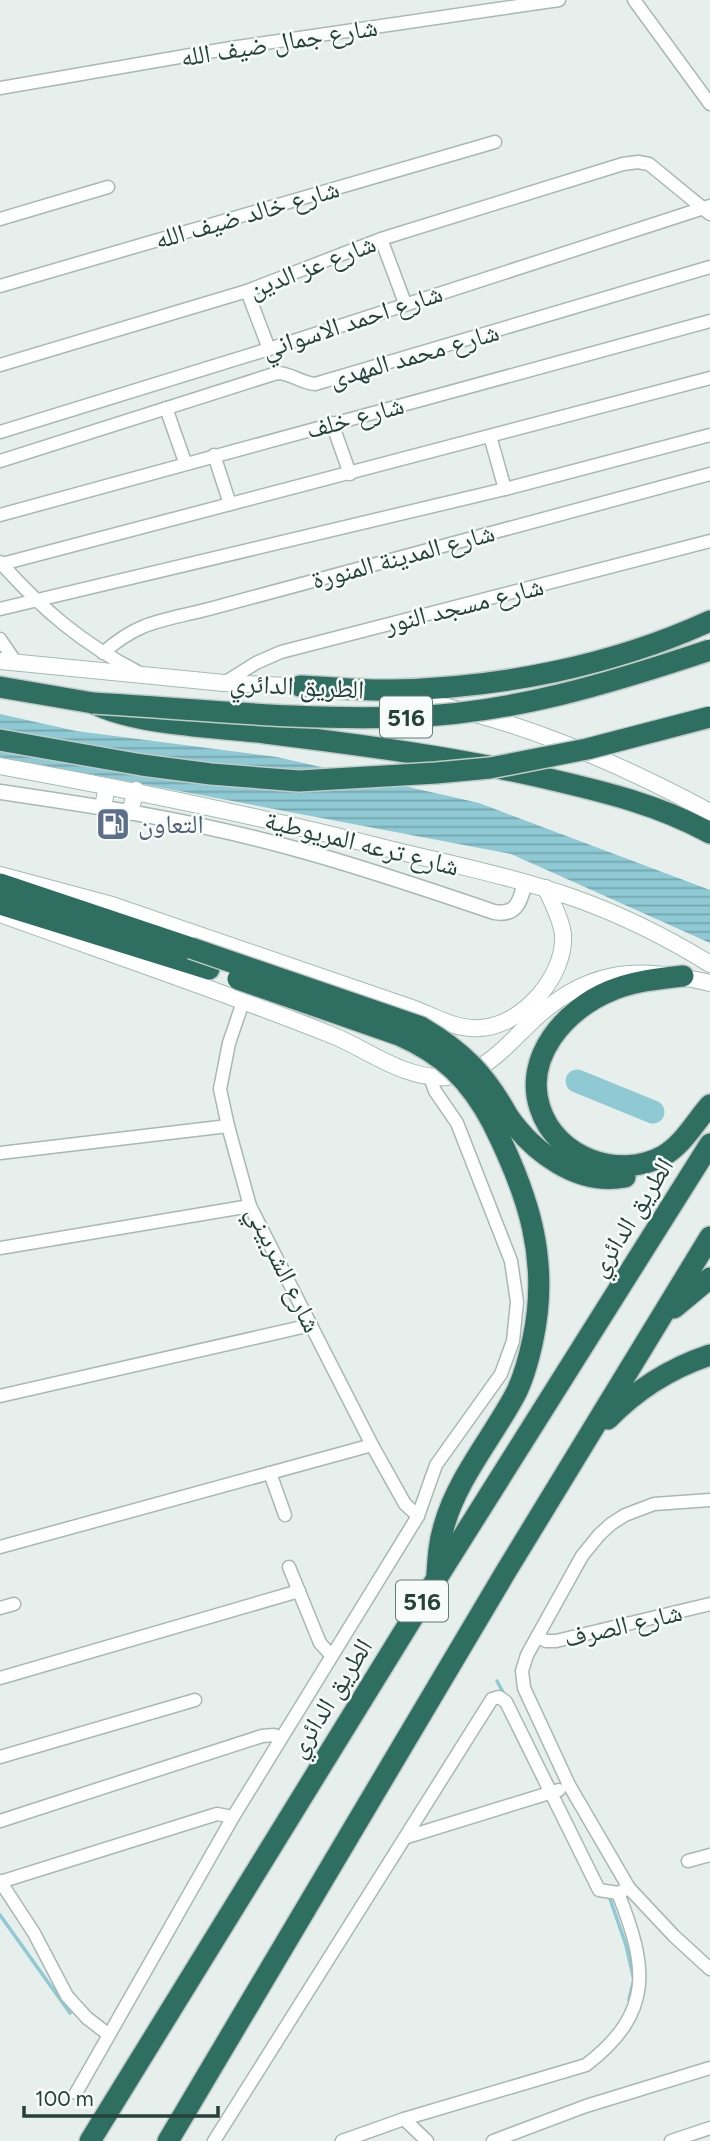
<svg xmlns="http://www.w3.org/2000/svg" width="710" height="2141" viewBox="0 0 710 2141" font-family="Figtree,'Noto Naskh Arabic',sans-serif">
	<defs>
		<pattern id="water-rules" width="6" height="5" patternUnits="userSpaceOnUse" patternTransform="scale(1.75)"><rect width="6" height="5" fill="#8ec9d4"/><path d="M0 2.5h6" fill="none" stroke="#74a5ad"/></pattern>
	</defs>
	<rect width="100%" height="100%" fill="#e6efeb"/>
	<!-- water -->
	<path fill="url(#water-rules)" d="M0,714L76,731L277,757L479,803L710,890V943L511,854L0,757Z"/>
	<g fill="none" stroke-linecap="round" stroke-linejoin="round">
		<!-- stream -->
		<g stroke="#8ec9d4" stroke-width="3.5">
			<path d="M497,1681L504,1694"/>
			<path d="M609,1896L626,1945L633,1976"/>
			<path d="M0,1915L70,2013"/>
			<path d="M629,2000L633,1983"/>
		</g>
		<!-- river -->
		<path stroke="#8ec9d4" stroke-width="23" d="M577,1081L653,1112"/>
		<!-- minor casing -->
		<g stroke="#a8b8b2" stroke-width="15">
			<g id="minor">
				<path d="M634,0L710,104"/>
				<path d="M0,88L231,48L559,0"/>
				<path d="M0,219L108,187"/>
				<path d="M381,239L405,303"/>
				<path d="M0,286L495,142"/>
				<path d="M247,291L269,349"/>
				<path d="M0,365L247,291L381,239L623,164L638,162L649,164L710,214"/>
				<path d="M166,408L185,462"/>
				<path d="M332,423L350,474"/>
				<path d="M0,432L269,349L710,206"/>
				<path d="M490,436L505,489"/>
				<path d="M214,455L230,504"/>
				<path d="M0,461L277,373C291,373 301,383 315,384L710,267"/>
				<path d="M0,515L710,321"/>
				<path d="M0,562C42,609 81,643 138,672"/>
				<path d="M2,564L710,378"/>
				<path d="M0,609L505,489L710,435"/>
				<path d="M0,639L17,664"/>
				<path d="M103,653C140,620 163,621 209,609L710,474"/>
				<path d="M224,683L256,663L281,652L710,541"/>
				<path d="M243,1002L229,1043L220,1089L228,1126L250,1206L372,1445L405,1504L418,1516"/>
				<path d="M0,1153L228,1126"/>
				<path d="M0,1248L250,1206"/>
				<path d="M0,1396L311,1325"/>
				<path d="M270,1473L285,1515"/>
				<path d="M710,1500L654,1504L625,1515L611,1524L599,1535L582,1556L527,1655L522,1671L524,1688L569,1785L629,1888L674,1936L710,1969"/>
				<path d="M0,1547L372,1445"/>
				<path d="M289,1567L320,1643L331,1655"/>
				<path d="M0,1608L14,1604"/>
				<path d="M537,1637L546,1641H556L710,1604"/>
				<path d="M0,1678L299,1591"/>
				<path d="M0,1757L195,1700"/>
				<path d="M0,1821L262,1736L274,1735L281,1738"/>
				<path d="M407,1837L559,1790"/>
				<path d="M688,1861L710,1855"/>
				<path d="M0,1881L34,1933L67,1996L87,2018L109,2035"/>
				<path d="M0,1882L217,1814L233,1817"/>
				<path d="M76,2093L233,1817L418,1516L436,1465L501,1374L513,1341L517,1302L511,1261L457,1123L435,1091L430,1077"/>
				<path d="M404,2119L427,2141"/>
				<path d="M214,2141L492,1699L499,1697L506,1702L599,1890L618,1893L629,1888"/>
				<path d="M342,2141L404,2119L586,2065C655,2012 647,1966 618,1893"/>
				<path d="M493,2141L586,2106L710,2068"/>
				<path d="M671,2141L710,2128"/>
			</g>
		</g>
		<!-- tertiary casing -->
		<g stroke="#a8b8b2" stroke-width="17">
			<path id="tertiary" d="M0,792C95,806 189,820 281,845C353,864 424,888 494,912C517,916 520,901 525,883"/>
		</g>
		<!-- secondary casing -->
		<g stroke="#a4bbb3" stroke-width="18">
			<g id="secondary">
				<path d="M0,661L224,683L310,687"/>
				<path d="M388,697C498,709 613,760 710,812"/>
				<path d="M0,766C132,790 263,817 393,850C455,865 518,878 577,899C624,916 668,938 710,964"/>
				<path d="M103,807L107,786"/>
				<path d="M130,812L136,790"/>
				<path d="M0,875L112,905L412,1008C434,1016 456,1030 480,1028C522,1026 566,976 563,934C561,918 552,903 546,888"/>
				<path d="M0,914C111,954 224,992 334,1036C370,1051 406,1080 447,1077C482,1074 502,1051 526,1027C584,969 633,965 710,983"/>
			</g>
		</g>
		<!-- motorway casing -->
		<g stroke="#c2cac8" stroke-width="24">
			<g id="motorway">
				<path d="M300,686C331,687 361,691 392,690C499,688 612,666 710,621"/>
				<path d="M0,687L93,703C134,725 217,727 265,733C361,745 455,757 549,779C605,792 659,805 710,833"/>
				<path d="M0,740L142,765"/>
				<path d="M0,884L191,948"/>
				<path d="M0,904L209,969"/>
				<path d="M683,976C657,979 633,981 610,991C566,1009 523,1057 540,1108C556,1158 618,1180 663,1156C683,1145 695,1122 710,1105"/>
				<path d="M508,1116C533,1152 578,1186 625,1177"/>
				<path d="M674,1308L710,1278"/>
				<path d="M608,1419C637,1389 671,1368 710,1355"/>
				<path d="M437,1574C438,1558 439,1542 444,1526C457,1479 492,1438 515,1395C524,1378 529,1358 533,1339C550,1259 528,1194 493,1124"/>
				<path d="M90,2141L437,1578L710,1144"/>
				<path d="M168,2141L505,1573L710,1237"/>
			</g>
		</g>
		<!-- minor -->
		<use href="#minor" stroke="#fff" stroke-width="12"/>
		<!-- tertiary -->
		<use href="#tertiary" stroke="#fff" stroke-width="14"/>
		<!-- secondary -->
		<use href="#secondary" stroke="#fff" stroke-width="16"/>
		<!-- motorway -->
		<use href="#motorway" stroke="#2f6f62" stroke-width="21"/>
		<!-- motorway-bridge casing -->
		<g stroke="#c2cac8" stroke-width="24" stroke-linecap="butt">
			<g id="motorway-bridge">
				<path d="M93,703C197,709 302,721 406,717C510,714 611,683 710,650"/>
				<path d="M142,765L211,774L299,781L436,773L490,768L587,749L710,717"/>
				<path d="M191,948L421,1027C462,1051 485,1074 508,1116"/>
				<path d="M238,979L399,1035C444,1055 470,1080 493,1124"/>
			</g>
		</g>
		<!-- motorway-bridge -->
		<use href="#motorway-bridge" stroke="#2f6f62" stroke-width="21"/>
	</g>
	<!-- icons -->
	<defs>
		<g id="fuel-square" transform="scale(1.75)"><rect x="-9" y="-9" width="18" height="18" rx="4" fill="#5c6f8a" stroke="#f7fbf9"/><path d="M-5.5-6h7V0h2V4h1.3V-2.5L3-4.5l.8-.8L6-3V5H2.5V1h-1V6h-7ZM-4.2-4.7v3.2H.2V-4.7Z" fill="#fff"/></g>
	</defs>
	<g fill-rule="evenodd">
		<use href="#fuel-square" x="113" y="824"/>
	</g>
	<g text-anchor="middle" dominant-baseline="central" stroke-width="5" stroke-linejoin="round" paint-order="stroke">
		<!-- shield labels -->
		<g fill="#f7fbf9" stroke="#637a73" stroke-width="2">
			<rect x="380" y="696.5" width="52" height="41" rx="5"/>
			<rect x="396" y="1580.5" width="52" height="41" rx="5"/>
		</g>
		<g font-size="24" font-weight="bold" fill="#24423a">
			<text x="406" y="717">516</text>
			<text x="422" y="1601">516</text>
		</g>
		<!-- street labels -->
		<g font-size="26" fill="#24423a" stroke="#f7fbf9">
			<text transform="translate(279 42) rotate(-9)">شارع جمال ضيف الله</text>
			<text transform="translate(247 214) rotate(-16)">شارع خالد ضيف الله</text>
			<text transform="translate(312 266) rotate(-21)">شارع عز الدين</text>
			<text transform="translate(352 321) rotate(-18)">شارع احمد الاسواني</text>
			<text transform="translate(414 355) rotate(-16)">شارع محمد المهدى</text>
			<text transform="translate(355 417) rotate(-15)">شارع خلف</text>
			<text transform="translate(403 556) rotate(-15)">شارع المدينة المنورة</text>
			<text transform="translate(464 605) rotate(-14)">شارع مسجد النور</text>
			<text transform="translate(297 686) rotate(3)">الطريق الدائري</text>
			<text transform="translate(362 843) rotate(14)">شارع ترعه المريوطية</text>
			<text transform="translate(631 1217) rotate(-58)">الطريق الدائري</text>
			<text transform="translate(284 1269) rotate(64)">شارع الشربيني</text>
			<text transform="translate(623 1625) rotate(-13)">شارع الصرف</text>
			<text transform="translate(330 1698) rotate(-58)">الطريق الدائري</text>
		</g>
		<!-- service labels -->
		<g font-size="26" fill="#4e5e75" stroke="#f7fbf9" text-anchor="start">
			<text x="138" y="824">التعاون</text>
		</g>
	</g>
	<!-- scale -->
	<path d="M24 2106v10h194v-10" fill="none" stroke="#24423a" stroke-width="3.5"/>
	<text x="35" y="2106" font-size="21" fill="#24423a" stroke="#f7fbf9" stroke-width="5" paint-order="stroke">100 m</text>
</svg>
